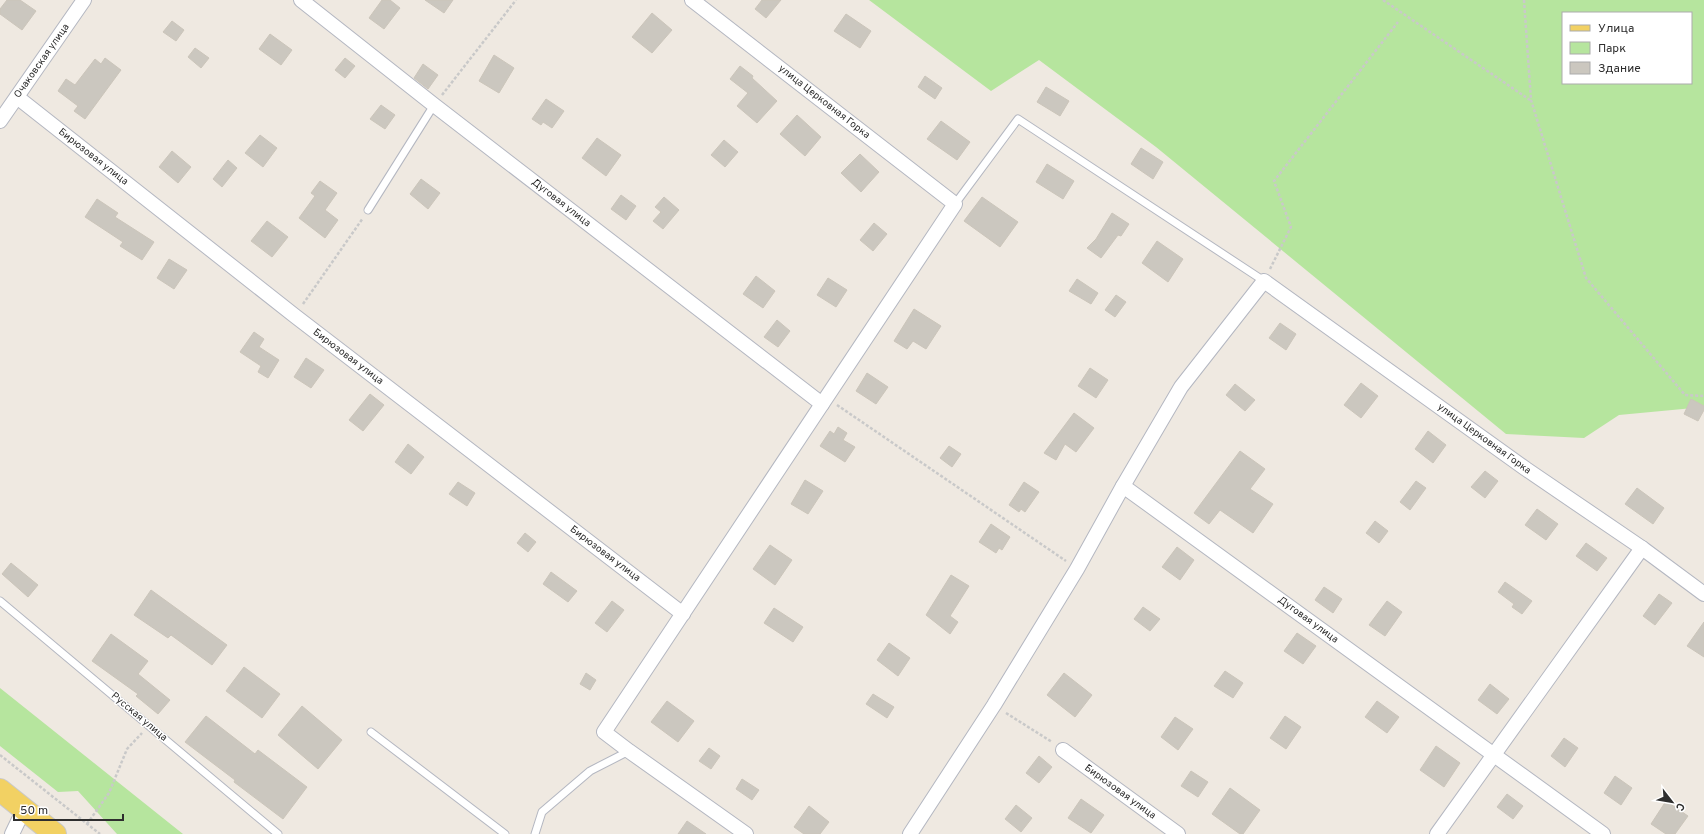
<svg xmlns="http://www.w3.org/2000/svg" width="1704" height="834" viewBox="0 0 1704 834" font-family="Overpass,sans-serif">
	<rect width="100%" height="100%" fill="#efe9e1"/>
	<!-- green -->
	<g fill="#b6e59e" fill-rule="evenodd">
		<path d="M869,0H1704V407L1619,415L1584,438L1506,434L1156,147L1039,60L991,91ZM1563,13H1691V83H1563Z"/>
		<path d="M0,688L183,834H117L78,791L58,792L0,746Z"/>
	</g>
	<!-- building -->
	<g fill="#cbc7bf" stroke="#cbc5ba">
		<path d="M7,0H20L36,11L22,30L0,14V9Z"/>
		<path d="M382,0H390L400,8L384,29L369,18Z"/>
		<path d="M425,0H453L444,13Z"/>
		<path d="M762,0H781L766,18L755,9Z"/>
		<path d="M652,13L672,30L652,53L632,37Z"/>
		<path d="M846,14L871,31L860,48L834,31Z"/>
		<path d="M172,21L184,30L176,41L163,32Z"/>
		<path d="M270,34L292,50L281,65L259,49Z"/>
		<path d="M195,48L209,58L201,68L188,57Z"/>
		<path d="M494,55L514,68L499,93L479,81Z"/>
		<path d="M105,58L121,70L85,119L74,111L78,106L58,91L66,79L75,85L95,59L101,64Z"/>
		<path d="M345,58L355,66L345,78L335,70Z"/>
		<path d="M423,64L438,75L428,89L414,78Z"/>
		<path d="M740,66L753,76L752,78L777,101L757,123L737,106L748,93L730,79Z"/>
		<path d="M925,76L942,88L935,99L918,87Z"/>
		<path d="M1046,87L1069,101L1060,116L1037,102Z"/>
		<path d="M546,99L564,111L552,128L543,122L541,125L532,119Z"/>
		<path d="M381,105L395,115L385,129L370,119Z"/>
		<path d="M797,115L821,137L805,156L780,134Z"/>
		<path d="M941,121L970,142L957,160L927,139Z"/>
		<path d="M260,135L277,148L263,167L245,153Z"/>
		<path d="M597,138L621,155L606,176L582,158Z"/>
		<path d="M724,140L738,152L725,167L711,155Z"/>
		<path d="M1141,148L1163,162L1153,179L1131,164Z"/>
		<path d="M172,151L191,167L178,183L159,167Z"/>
		<path d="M860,154L879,172L861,192L841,173Z"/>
		<path d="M228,160L237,168L222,187L213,179Z"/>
		<path d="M1047,164L1074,181L1063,199L1036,182Z"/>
		<path d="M421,179L440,193L428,209L410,194Z"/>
		<path d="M320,181L337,193L325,210L338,220L325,238L299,218L315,196L311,193Z"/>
		<path d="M621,195L636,206L626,220L611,209Z"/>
		<path d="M664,197L679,210L663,229L653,221L661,212L655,207Z"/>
		<path d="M982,197L1018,222L1000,247L964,221Z"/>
		<path d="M97,199L118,213L115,217L154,242L142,260L120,246L123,242L85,217Z"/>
		<path d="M1112,213L1129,224L1121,236L1118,235L1101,258L1087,248L1096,239Z"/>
		<path d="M267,221L288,237L272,257L251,241Z"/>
		<path d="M874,223L887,234L873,251L860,240Z"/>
		<path d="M1157,241L1183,259L1168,282L1142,263Z"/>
		<path d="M169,259L187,270L174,289L157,278Z"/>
		<path d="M756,276L775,291L763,308L743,294Z"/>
		<path d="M828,278L847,290L836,307L817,295Z"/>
		<path d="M1077,279L1098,293L1091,304L1069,291Z"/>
		<path d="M1116,295L1126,302L1115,317L1105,310Z"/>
		<path d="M914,309L941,326L926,349L913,341L907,349L894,341Z"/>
		<path d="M777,320L790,331L778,347L764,337Z"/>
		<path d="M1280,323L1296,334L1286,350L1269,338Z"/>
		<path d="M254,332L264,339L259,347L279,360L268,378L258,372L261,366L240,352Z"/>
		<path d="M306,358L324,370L311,388L294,377Z"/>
		<path d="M1090,368L1108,380L1096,398L1078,386Z"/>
		<path d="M867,373L888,387L876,404L856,391Z"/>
		<path d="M1361,383L1378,396L1361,418L1344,405Z"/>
		<path d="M1235,384L1255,400L1245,411L1226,395Z"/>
		<path d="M370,394L384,405L363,431L349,420Z"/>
		<path d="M1691,399L1704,406V410L1698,421L1684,414Z"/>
		<path d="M1074,413L1094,428L1076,452L1065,444L1056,460L1044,453Z"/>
		<path d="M838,427L847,433L843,440L855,447L845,462L820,446L830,431L834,434Z"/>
		<path d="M1428,431L1446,445L1433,463L1415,449Z"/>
		<path d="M408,444L424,457L411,474L395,462Z"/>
		<path d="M949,446L961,454L952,467L940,458Z"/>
		<path d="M1240,451L1265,469L1250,489L1273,504L1253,533L1220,510L1209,524L1194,513Z"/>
		<path d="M1485,471L1498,481L1485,498L1471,487Z"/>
		<path d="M805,480L823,491L808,514L791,504Z"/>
		<path d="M1416,481L1426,488L1410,510L1400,502Z"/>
		<path d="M458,482L475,493L467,506L449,494Z"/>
		<path d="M1024,482L1039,492L1025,512L1021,509L1019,512L1009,505Z"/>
		<path d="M1637,488L1664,508L1653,524L1625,504Z"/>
		<path d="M1537,509L1558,524L1546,540L1525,525Z"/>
		<path d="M1375,521L1388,531L1379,543L1366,533Z"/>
		<path d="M991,524L1010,537L1002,550L999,548L996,553L979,542Z"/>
		<path d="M525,533L536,542L528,552L517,543Z"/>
		<path d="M1586,543L1607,558L1597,571L1576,556Z"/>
		<path d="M770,545L792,560L775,585L753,569Z"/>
		<path d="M1177,547L1194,560L1180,580L1162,567Z"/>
		<path d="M11,563L38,585L28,597L2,574Z"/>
		<path d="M551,572L577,591L568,602L543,584Z"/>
		<path d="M951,575L969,586L950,616L958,622L950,634L926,615Z"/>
		<path d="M1505,582L1532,601L1522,614L1512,607L1514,604L1498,592Z"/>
		<path d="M1324,587L1342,599L1333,613L1315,600Z"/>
		<path d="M151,590L227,645L212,665L171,635L168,638L134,615Z"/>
		<path d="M1659,594L1672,603L1655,625L1643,616Z"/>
		<path d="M612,601L624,610L607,632L595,623Z"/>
		<path d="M1387,601L1402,612L1385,636L1369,625Z"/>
		<path d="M1143,607L1160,619L1150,631L1134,619Z"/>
		<path d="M774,608L803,627L793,642L764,623Z"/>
		<path d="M1704,622V657L1687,646Z"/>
		<path d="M1297,633L1316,646L1303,664L1284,651Z"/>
		<path d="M111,634L148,661L138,674L170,700L158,714L136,696L138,694L92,661Z"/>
		<path d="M889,643L910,658L898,676L877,660Z"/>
		<path d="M244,667L280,694L262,718L226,691Z"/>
		<path d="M1225,671L1243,683L1233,698L1214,686Z"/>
		<path d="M586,673L596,680L590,690L580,684Z"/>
		<path d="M1064,673L1092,695L1075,717L1047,695Z"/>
		<path d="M1490,684L1509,699L1497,714L1478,700Z"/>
		<path d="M873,694L894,707L887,718L866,704Z"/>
		<path d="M667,701L694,721L678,742L651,722Z"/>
		<path d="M1377,701L1399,717L1387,733L1365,717Z"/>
		<path d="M302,706L342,740L318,769L278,735Z"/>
		<path d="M206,716L255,754L258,750L307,787L283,819L234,782L235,780L185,742Z"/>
		<path d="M1285,716L1301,727L1286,749L1270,738Z"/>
		<path d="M1175,717L1193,729L1178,750L1161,737Z"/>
		<path d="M1564,738L1578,748L1565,767L1551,756Z"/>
		<path d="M1436,746L1460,763L1444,787L1420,770Z"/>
		<path d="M709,748L720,756L711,769L699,761Z"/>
		<path d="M1039,756L1052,767L1039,783L1026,773Z"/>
		<path d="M1191,771L1208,782L1198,797L1181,786Z"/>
		<path d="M1615,776L1632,788L1621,805L1604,793Z"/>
		<path d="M742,779L759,790L752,800L736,789Z"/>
		<path d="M1230,788L1260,810L1243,834H1240L1212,814Z"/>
		<path d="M1507,794L1523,806L1513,819L1497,807Z"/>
		<path d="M1081,799L1104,815L1091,833L1068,818Z"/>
		<path d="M1666,801L1688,816L1675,834H1666L1651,824Z"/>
		<path d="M1016,805L1032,818L1021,832L1005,819Z"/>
		<path d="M809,806L829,822L820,834H804L794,827Z"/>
		<path d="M687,821L706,834H678Z"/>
	</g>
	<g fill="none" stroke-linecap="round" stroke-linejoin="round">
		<!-- lane casing -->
		<g stroke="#b4b7c1" stroke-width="9">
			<g id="lane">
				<path d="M955,204L1018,119L1264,281"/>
				<path d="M368,210L434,105"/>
				<path d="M0,601L278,834"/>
				<path d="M371,732L505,834"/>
				<path d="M535,834L542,812L590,771L629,751"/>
			</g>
		</g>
		<!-- street casing -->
		<g stroke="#b4b7c1" stroke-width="16">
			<g id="street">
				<path d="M301,0L434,105L822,404"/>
				<path d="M692,0L955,204L604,732L629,751L746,834"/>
				<path d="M17,97L295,316L683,614"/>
				<path d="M0,121L84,0"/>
				<path d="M1123,486L1603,834"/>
				<path d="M1063,750L1178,834"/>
				<path d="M12,834L24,809"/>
				<path d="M910,834L994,705L1077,569L1123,486L1181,387L1264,281L1526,469L1642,548L1704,594"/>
				<path d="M1437,834L1642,548"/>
			</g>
		</g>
		<!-- primary casing -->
		<g stroke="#c9c9c9" stroke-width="24">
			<path id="primary" d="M0,790L55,834"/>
		</g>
		<!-- path -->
		<g stroke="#c9c9c9" stroke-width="2.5" stroke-dasharray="3 2" stroke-linecap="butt">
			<path d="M1383,0L1530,100"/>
			<path d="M1524,0L1531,100L1586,278L1685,395L1704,396"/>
			<path d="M442,95L516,0"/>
			<path d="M1270,269L1291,227L1274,181L1398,22"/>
			<path d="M303,304L363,218"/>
			<path d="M837,405L1066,561"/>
			<path d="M1006,713L1052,742"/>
			<path d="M0,755L100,834"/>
			<path d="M87,824L109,793L127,749L142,733"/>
		</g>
		<!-- lane -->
		<use href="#lane" stroke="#fff" stroke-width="7"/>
		<!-- street -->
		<use href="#street" stroke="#fff" stroke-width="14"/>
		<!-- primary -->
		<use href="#primary" stroke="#f2d163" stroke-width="22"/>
	</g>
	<g text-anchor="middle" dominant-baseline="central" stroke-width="3" stroke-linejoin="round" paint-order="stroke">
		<!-- street labels -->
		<g font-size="10" fill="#2e2e2e" stroke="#fff">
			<text transform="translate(42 61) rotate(-55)">Очаковская улица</text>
			<text transform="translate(824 102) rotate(38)">улица Церковная Горка</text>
			<text transform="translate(93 157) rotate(38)">Бирюзовая улица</text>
			<text transform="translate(561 203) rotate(38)">Дуговая улица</text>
			<text transform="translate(348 357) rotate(37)">Бирюзовая улица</text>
			<text transform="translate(1484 439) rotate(36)">улица Церковная Горка</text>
			<text transform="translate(605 554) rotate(37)">Бирюзовая улица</text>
			<text transform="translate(1308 620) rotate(36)">Дуговая улица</text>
			<text transform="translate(139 717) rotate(40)">Русская улица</text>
			<text transform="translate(1120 792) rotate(36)">Бирюзовая улица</text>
		</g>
	</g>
	<!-- legend -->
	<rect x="1562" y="12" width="130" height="72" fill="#ffffff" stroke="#ababab"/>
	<rect x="1570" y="25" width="20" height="6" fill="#f2d163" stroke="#ababab"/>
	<text x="1598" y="32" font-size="12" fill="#2e2e2e">Улица</text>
	<rect x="1570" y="42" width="20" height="12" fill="#b6e59e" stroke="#ababab"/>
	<text x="1598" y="52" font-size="12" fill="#2e2e2e">Парк</text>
	<rect x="1570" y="62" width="20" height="12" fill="#cbc7bf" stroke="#ababab"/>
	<text x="1598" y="72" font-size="12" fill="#2e2e2e">Здание</text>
	<!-- north arrow -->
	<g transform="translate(1672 802) rotate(121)" stroke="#ffffff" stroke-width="3" paint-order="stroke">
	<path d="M0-3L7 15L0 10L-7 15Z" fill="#2e2e2e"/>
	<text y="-6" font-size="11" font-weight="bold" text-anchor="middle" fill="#2e2e2e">С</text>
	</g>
	<!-- scale -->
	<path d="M14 814v6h109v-6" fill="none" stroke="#2e2e2e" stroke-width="2"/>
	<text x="20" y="814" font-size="12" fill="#2e2e2e" stroke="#ffffff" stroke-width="3" paint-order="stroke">50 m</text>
</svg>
